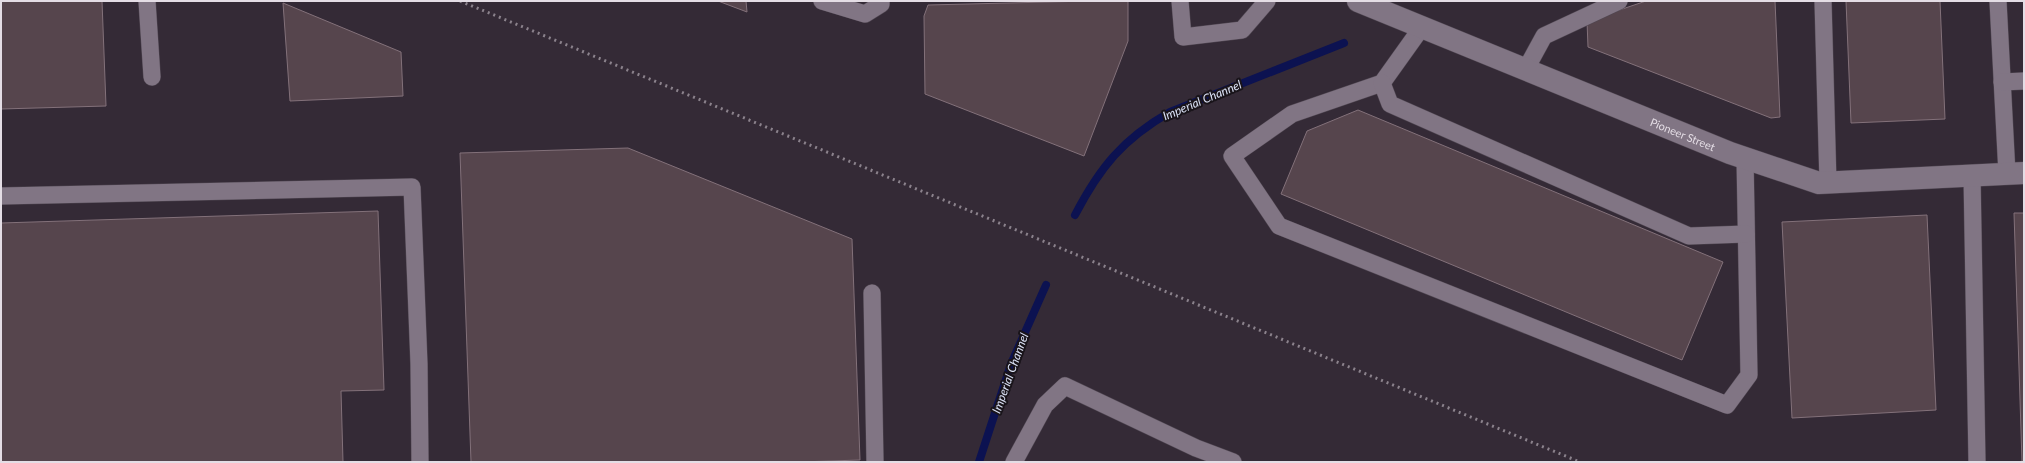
<svg xmlns="http://www.w3.org/2000/svg" width="2025" height="463" viewBox="0 0 2025 463" font-family="Lato,sans-serif">
	<rect width="100%" height="100%" fill="#342a36"/>
	<g fill="none" stroke-linecap="round" stroke-linejoin="round">
		<!-- stream -->
		<g stroke="#0c1251" stroke-width="8">
			<path d="M1075,215C1100,167 1123,139 1170,112L1344,43"/>
			<path d="M979,462L1011,364L1046,285"/>
		</g>
	</g>
	<!-- building -->
	<g fill="#56454d" stroke="#83717a">
		<path d="M1,1H102L106,106L1,109Z"/>
		<path d="M718,1H746L747,12Z"/>
		<path d="M1089,1H1128V41L1084,156L925,94L924,16L928,5Z"/>
		<path d="M1646,1H1775L1780,117L1771,118L1588,47L1587,21Z"/>
		<path d="M1846,1H1940L1945,119L1851,123Z"/>
		<path d="M283,3L401,52L403,96L290,101Z"/>
		<path d="M1358,110L1723,262L1682,360L1281,194L1307,131Z"/>
		<path d="M628,148L852,239L860,460L799,462H471L460,153Z"/>
		<path d="M378,211L384,390L341,391L343,462H1V223Z"/>
		<path d="M2014,213H2024V462H2022Z"/>
		<path d="M1927,215L1936,410L1792,418L1782,222Z"/>
	</g>
	<g fill="none" stroke-linecap="round" stroke-linejoin="round">
		<!-- service casing -->
		<g stroke="#504752" stroke-width="18">
			<g id="service">
				<path d="M147,1L152,77"/>
				<path d="M822,1L865,14L881,4V1"/>
				<path d="M1180,1L1183,37L1242,30L1267,1"/>
				<path d="M1823,1L1828,183"/>
				<path d="M1998,1L2007,174"/>
				<path d="M1422,27L1382,83L1292,114L1232,156L1279,226L1727,405L1749,375L1745,158"/>
				<path d="M1526,69L1544,36L1619,1"/>
				<path d="M2002,82L2024,81"/>
				<path d="M1382,83L1390,104L1689,236L1746,234"/>
				<path d="M1972,175L1977,462"/>
				<path d="M1,196L412,187L419,364L420,462"/>
				<path d="M872,293L875,462"/>
				<path d="M1014,462L1045,405L1065,386L1196,448L1233,462"/>
			</g>
		</g>
		<!-- tertiary casing -->
		<g stroke="#504752" stroke-width="23">
			<g id="tertiary">
				<path id="s1" d="M1358,1L1730,153L1819,183L2024,173"/>
			</g>
		</g>
		<!-- service -->
		<use href="#service" stroke="#817584" stroke-width="17"/>
		<!-- tertiary -->
		<use href="#tertiary" stroke="#817584" stroke-width="22"/>
		<!-- rail -->
		<path stroke="#8b828c" stroke-width="3" stroke-dasharray="2 4" stroke-linecap="butt" d="M460,1L1580,462"/>
	</g>
	<g text-anchor="middle" dominant-baseline="central" stroke-width="4" stroke-linejoin="round" paint-order="stroke">
		<!-- street labels -->
		<g font-size="11" fill="#e4dde5" stroke="#19141a">
			<text stroke="none"><textPath href="#s1" startOffset="351">Pioneer Street</textPath></text>
		</g>
		<!-- water labels -->
		<g font-size="12" font-style="italic" fill="#dae1f5" stroke="#19141a">
			<text transform="translate(1202 100) rotate(-23)">Imperial Channel</text>
			<text transform="translate(1010 373) rotate(-70)">Imperial Channel</text>
		</g>
	</g>
	<!-- border -->
	<rect width="2025" height="463" fill="none" stroke="#e4dde5" stroke-width="4"/>
</svg>
